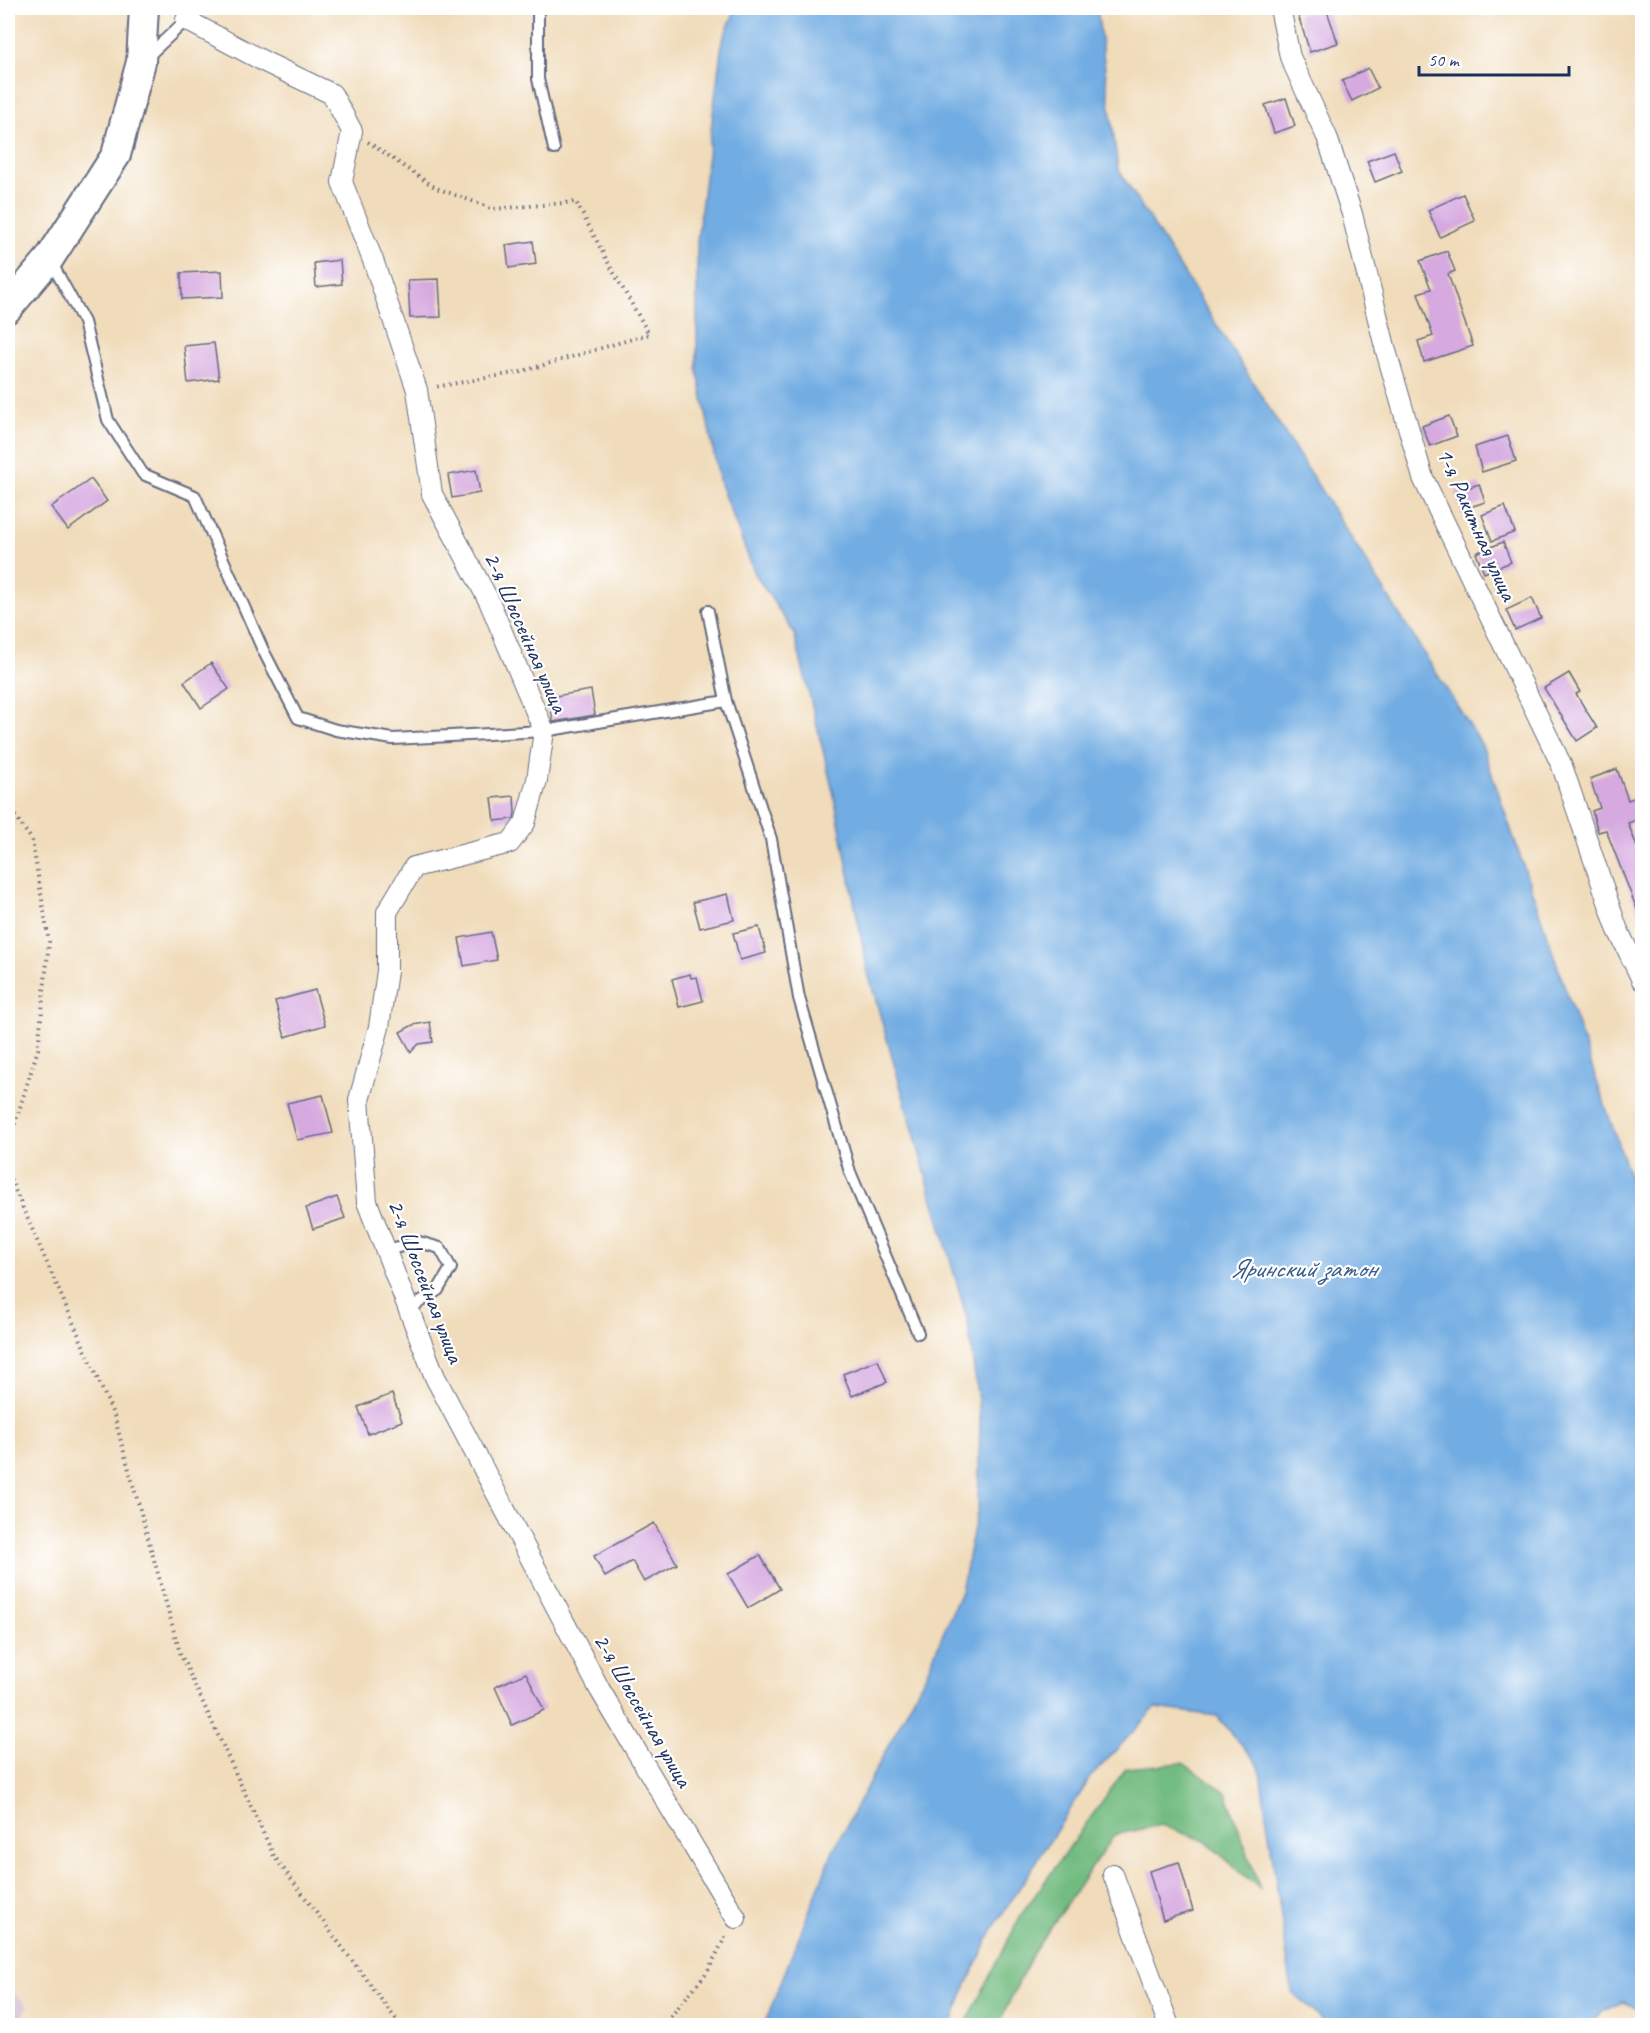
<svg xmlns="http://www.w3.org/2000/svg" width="1650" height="2033" viewBox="0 0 1650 2033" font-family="Caveat,sans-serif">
	<rect width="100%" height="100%" fill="#fff"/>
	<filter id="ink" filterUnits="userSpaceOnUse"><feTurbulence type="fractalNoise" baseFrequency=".0167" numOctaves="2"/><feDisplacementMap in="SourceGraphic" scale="12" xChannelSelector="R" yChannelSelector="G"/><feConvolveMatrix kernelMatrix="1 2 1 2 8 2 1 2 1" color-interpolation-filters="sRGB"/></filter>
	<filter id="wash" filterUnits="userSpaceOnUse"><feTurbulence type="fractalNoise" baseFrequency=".008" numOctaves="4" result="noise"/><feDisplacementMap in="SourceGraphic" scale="24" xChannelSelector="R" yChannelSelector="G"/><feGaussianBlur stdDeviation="1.35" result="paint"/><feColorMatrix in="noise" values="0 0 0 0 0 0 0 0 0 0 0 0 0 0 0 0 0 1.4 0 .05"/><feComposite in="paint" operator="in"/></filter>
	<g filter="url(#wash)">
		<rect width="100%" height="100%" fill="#f0dbba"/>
		<!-- industrial -->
		<path fill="#d0bdcc" d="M8,1988L28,2006L19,2025H8Z"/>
		<!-- forest -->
		<path fill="#73bc81" stroke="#477670" stroke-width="1.5" d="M1183,1763L1226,1792L1260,1889L1205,1841L1161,1825L1114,1835L1033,1953L998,2025H965L1021,1915L1126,1768Z"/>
		<!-- water -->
		<path fill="#71ace2" stroke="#466ea0" stroke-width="1.5" d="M736,8H1097L1118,169L1482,745L1642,1213V2011L1624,2002L1602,2011L1592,2026L1328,2025L1292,1992L1259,1765L1217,1716L1155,1708L1091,1777L994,1927L962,1995L951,2025H764L833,1851L926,1674L961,1591L978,1508L980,1418L968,1322L868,973L833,791L794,633L755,574L720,484L697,368V241L722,42Z"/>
		<g id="blocks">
			<!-- building -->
			<g fill="#d6a9e0">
				<path d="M1321,8H1326L1338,43L1310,52L1298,15Z"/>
				<path d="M1368,68L1378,88L1352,101L1342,81Z"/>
				<path d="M1286,98L1295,126L1274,133L1265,105Z"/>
				<path d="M1394,151L1402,171L1375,182L1367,161Z"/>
				<path d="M1463,194L1475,221L1440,237L1428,210Z"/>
				<path d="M533,241L536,264L509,268L506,245Z"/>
				<path d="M1447,251L1455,271L1448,274L1473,346L1424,362L1418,341L1433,336L1418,293L1431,289L1420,261Z"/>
				<path d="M340,260L342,284L316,287L314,263Z"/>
				<path d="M222,271L223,297L182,299L181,273Z"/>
				<path d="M439,279L441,317L410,318L408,280Z"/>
				<path d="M214,343L219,379L188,383L184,346Z"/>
				<path d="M1449,416L1457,436L1430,446L1422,426Z"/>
				<path d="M1508,436L1516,461L1482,472L1475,447Z"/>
				<path d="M476,470L480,493L452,498L448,475Z"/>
				<path d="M91,479L107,501L68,530L51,507Z"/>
				<path d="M1479,484L1485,502L1461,510L1456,492Z"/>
				<path d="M1505,506L1515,532L1492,541L1482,515Z"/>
				<path d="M1503,542L1511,562L1484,573L1476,553Z"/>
				<path d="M1532,598L1541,618L1515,630L1506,610Z"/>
				<path d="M211,663L229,689L201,708L184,682Z"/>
				<path d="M1569,673L1580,692L1576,694L1597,728L1577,741L1544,688Z"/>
				<path d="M591,690L595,715L553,722L549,697Z"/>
				<path d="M1617,769L1628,800L1642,795V818L1628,823L1642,860V920H1641L1606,830L1598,832L1592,811L1600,808L1590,779Z"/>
				<path d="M514,796L515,813L514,818L513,819L495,821L492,798Z"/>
				<path d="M728,894L734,920L700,928L693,902Z"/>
				<path d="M759,927L766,953L740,960L733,933Z"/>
				<path d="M491,932L497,960L464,966L459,938Z"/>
				<path d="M690,974L691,978L697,977L703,1001L679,1007L672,979Z"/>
				<path d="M315,990L325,1025L285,1037L275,1001Z"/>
				<path d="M430,1022L433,1042L419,1044L411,1052L400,1032L413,1025Z"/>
				<path d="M323,1095L333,1133L297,1140L287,1103Z"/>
				<path d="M337,1197L345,1218L313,1229L306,1208Z"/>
				<path d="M878,1360L887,1382L852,1396L843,1374Z"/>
				<path d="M392,1394L402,1421L368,1434L358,1407Z"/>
				<path d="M654,1523L677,1564L644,1582L632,1561L605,1577L594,1556Z"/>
				<path d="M760,1555L780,1589L748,1608L728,1574Z"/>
				<path d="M526,1673L544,1710L512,1725L495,1687Z"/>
				<path d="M1179,1862L1193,1911L1163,1920L1149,1871Z"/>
			</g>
		</g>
	</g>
	<g filter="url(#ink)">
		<use href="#blocks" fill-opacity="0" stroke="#666b7e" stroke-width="1.5"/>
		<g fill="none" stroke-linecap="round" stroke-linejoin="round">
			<!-- lane casing -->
			<g stroke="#666b7e" stroke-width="14">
				<g id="lane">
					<path d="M538,8V79L554,149"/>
					<path d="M148,56L199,8"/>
					<path d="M50,260L84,322L108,420L143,474L195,496L263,650L298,718L336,730L393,739L544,731L726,701"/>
					<path d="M708,611L726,701L771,839L799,998L850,1172L918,1333"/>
					<path d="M386,1250L419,1242L440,1248L451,1268L438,1290L409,1309"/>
				</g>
			</g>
			<!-- street casing -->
			<g stroke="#666b7e" stroke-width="22">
				<g id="street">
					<path d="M1280,8L1290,57L1327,137L1352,214L1386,351L1423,478L1562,766L1617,928L1642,980"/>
					<path d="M186,20L267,63L332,94L352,131L342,182L374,263L417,390L432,494L489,601L544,731L537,780L525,823L510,843L414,867L387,912V971L379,1027L359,1100L367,1202L435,1377L600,1690L736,1918"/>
					<path d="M1113,1874L1169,2026"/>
				</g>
			</g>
			<!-- secondary casing -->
			<g stroke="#666b7e" stroke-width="32">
				<path id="secondary" d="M8,308L49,259L116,155L141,62L144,8"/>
			</g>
			<!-- path -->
			<g stroke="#666b7e" stroke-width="4" stroke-dasharray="1.5 4.5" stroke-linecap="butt">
				<path d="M368,142L436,188L494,209L576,202L610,266L649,334L520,372L435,387"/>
				<path d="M8,806L32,840L49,942L38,1049L8,1146"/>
				<path d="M8,1174L114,1416L180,1653L274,1856L401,2026"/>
				<path d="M663,2026L707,1972L727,1934"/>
			</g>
			<!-- lane -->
			<use href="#lane" stroke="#fff" stroke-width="10"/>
			<!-- street -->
			<use href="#street" stroke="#fff" stroke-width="20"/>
			<!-- secondary -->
			<use href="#secondary" stroke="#fff" stroke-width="28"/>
		</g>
	</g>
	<g text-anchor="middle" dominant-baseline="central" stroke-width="4.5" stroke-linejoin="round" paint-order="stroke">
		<!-- street labels -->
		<g font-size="24" fill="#1b2f5e" stroke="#fff">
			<text transform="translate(1477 524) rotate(66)">1-я Ракитная улица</text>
			<text transform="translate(526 632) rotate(66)">2-я Шоссейная улица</text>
			<text transform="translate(426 1281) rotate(69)">2-я Шоссейная улица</text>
			<text transform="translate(643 1710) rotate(60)">2-я Шоссейная улица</text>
		</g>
		<!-- water labels -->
		<g font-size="26" font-style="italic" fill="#395b8c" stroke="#fff">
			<text x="1303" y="1268">Яринский затон</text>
		</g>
	</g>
	<!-- margin -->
	<rect width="1650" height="2033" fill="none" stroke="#fff" stroke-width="30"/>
	<!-- scale -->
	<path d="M1419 66v9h150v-9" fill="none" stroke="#1b2f5e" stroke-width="3"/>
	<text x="1428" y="66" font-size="18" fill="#1b2f5e" stroke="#ffffff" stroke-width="4.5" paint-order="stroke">50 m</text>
</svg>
